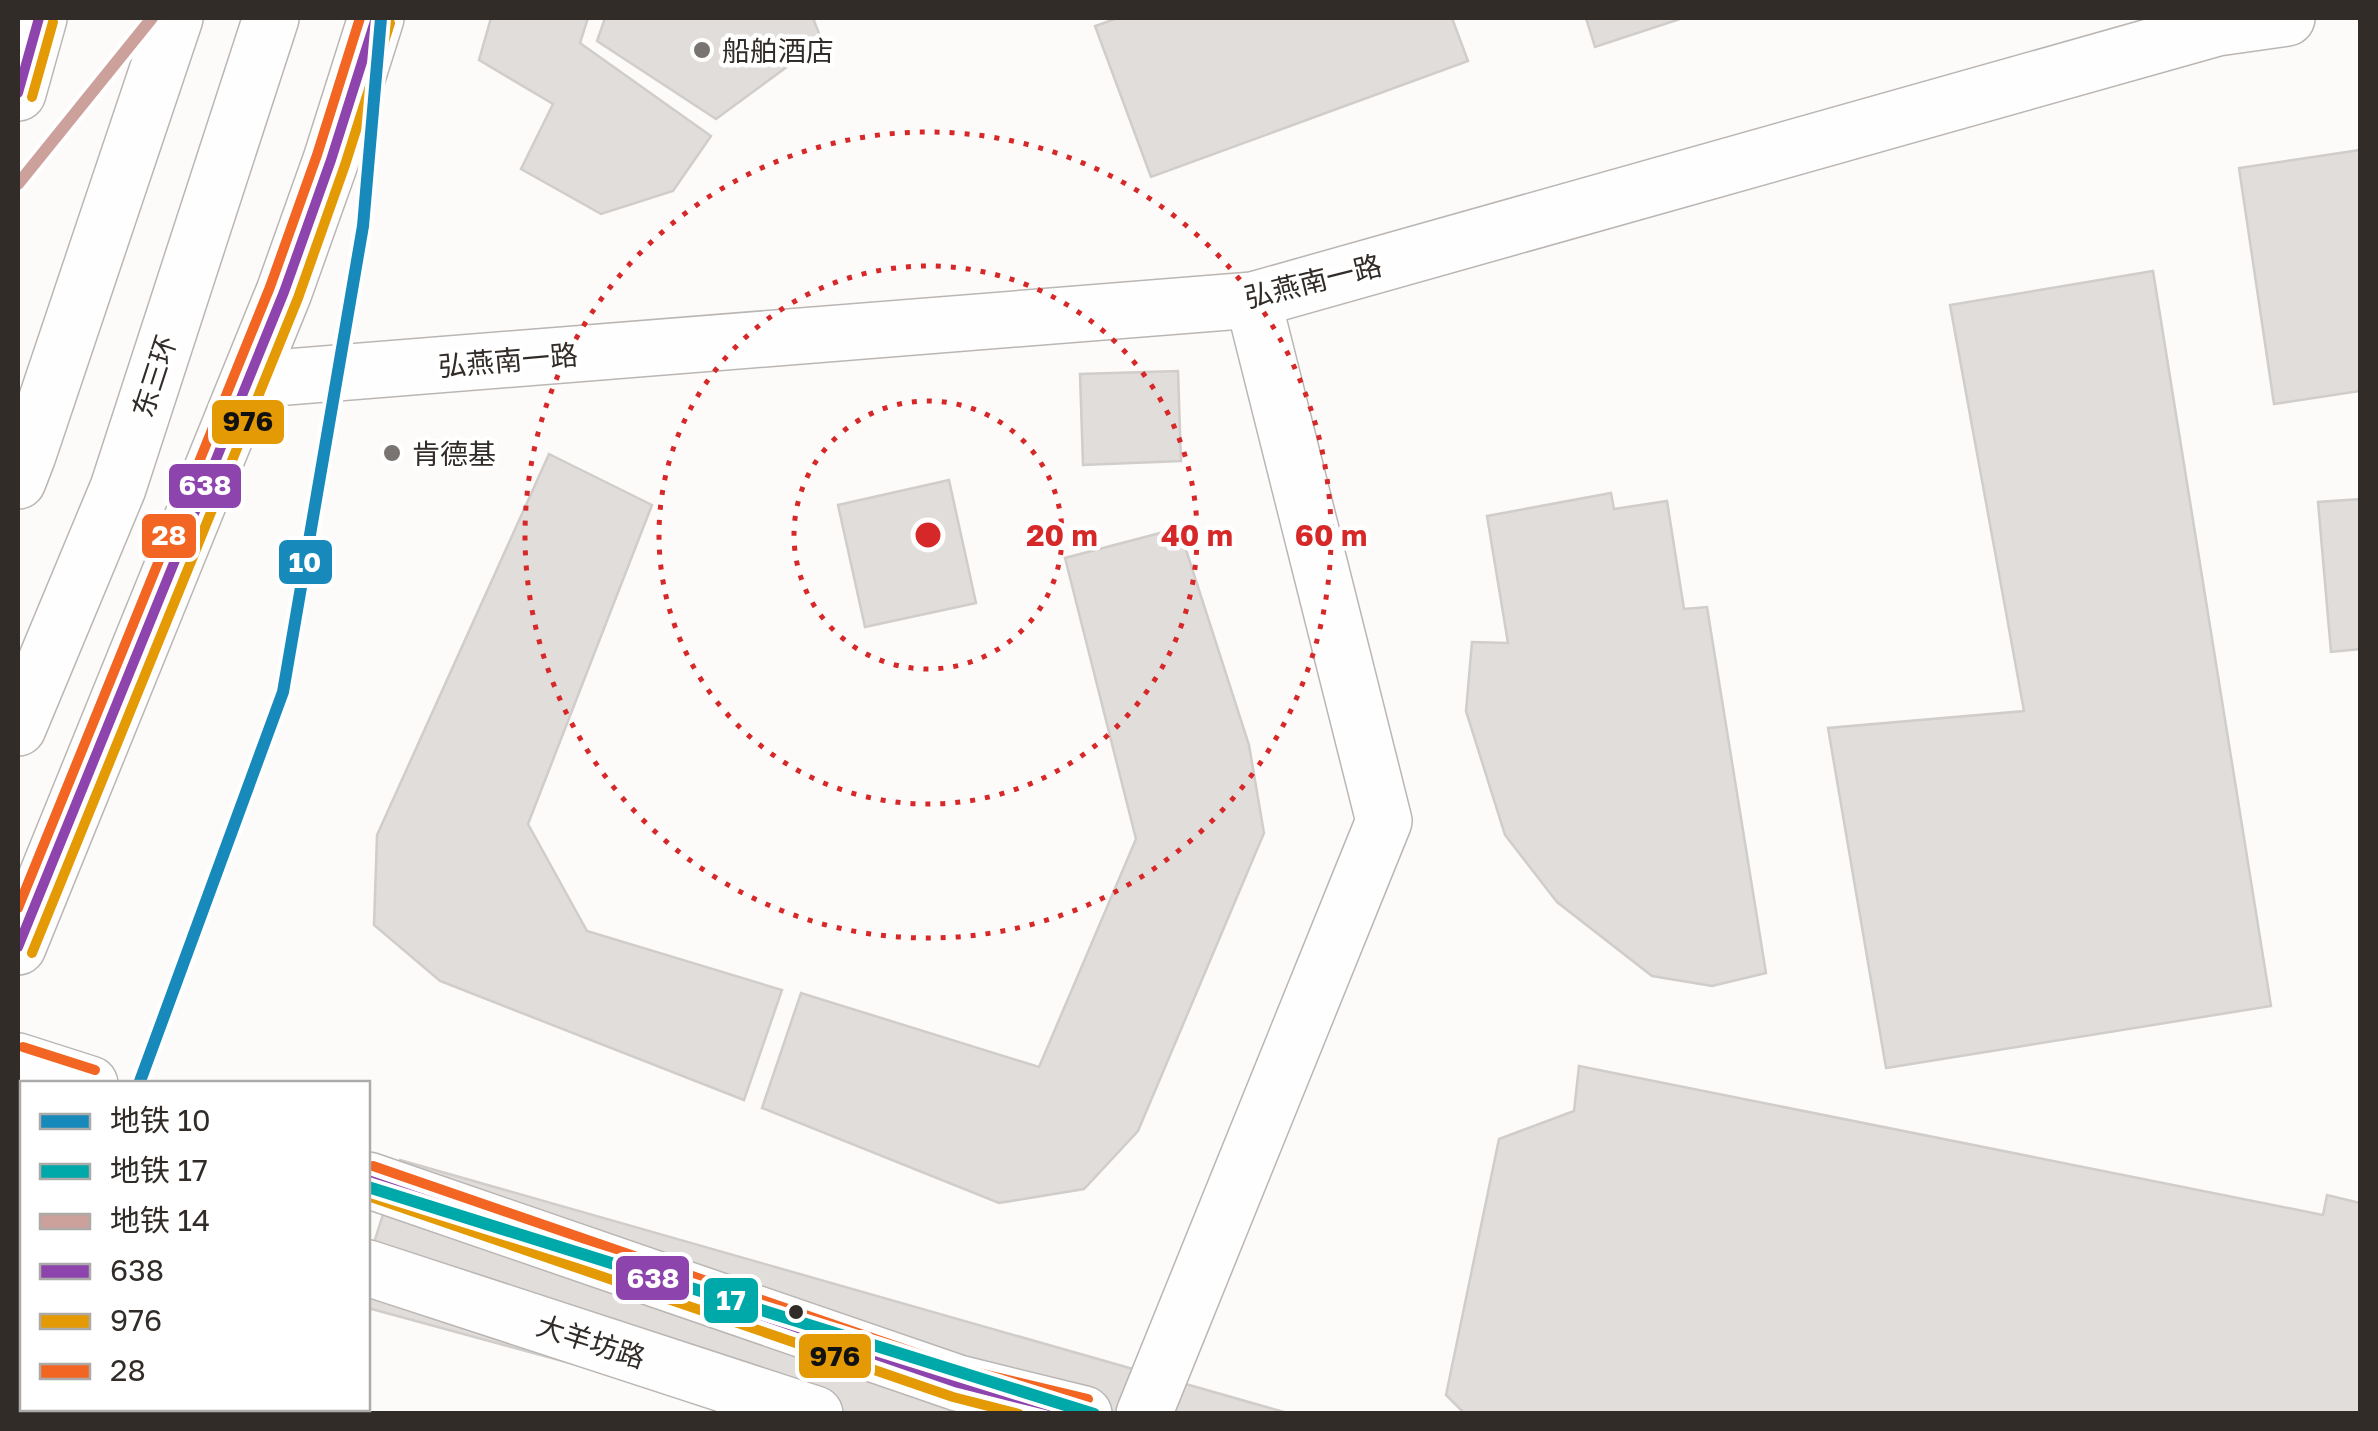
<svg xmlns="http://www.w3.org/2000/svg" width="2378" height="1431" viewBox="0 0 2378 1431" font-family="'Golos Text','Noto Sans SC',sans-serif">
	<rect width="100%" height="100%" fill="#fdfbf9"/>
	<!-- building -->
	<g fill="#e1ddda" stroke="#d0cdca" stroke-width="2.5">
		<path d="M491,18H588L580,43L711,136L673,191L601,214L521,169L553,104L479,60Z"/>
		<path d="M605,18H813L822,41L716,119L597,41Z"/>
		<path d="M1118,18H1452L1468,61L1151,177L1095,26Z"/>
		<path d="M1586,18H1683L1595,47Z"/>
		<path d="M2360,150V391L2274,404L2239,168Z"/>
		<path d="M2153,271L2271,1006L1886,1068L1828,728L2024,711L1950,305Z"/>
		<path d="M1178,371L1181,461L1083,465L1080,374Z"/>
		<path d="M549,454L652,505L528,824L587,931L782,990L744,1100L440,981L374,925L377,835Z"/>
		<path d="M949,480L976,603L865,627L838,505Z"/>
		<path d="M1611,493L1614,509L1667,501L1684,609L1707,607L1766,973L1712,986L1652,976L1557,902L1505,835L1466,711L1472,642L1508,643L1487,516Z"/>
		<path d="M2360,499V649L2331,652L2318,502Z"/>
		<path d="M1179,528L1249,745L1264,833L1138,1131L1084,1189L999,1203L762,1108L801,993L1039,1067L1136,839L1065,558Z"/>
		<path d="M1579,1066L2323,1215L2327,1195L2360,1203V1414H1465L1446,1395L1499,1139L1574,1111Z"/>
		<path d="M400,1160L1291,1414H757L368,1308V1262Z"/>
	</g>
	<g fill="none" stroke-linecap="round" stroke-linejoin="round">
		<!-- secondary casing -->
		<g stroke="#bab6b4" stroke-width="58">
			<g id="secondary">
				<path d="M18,93L39,18"/>
				<path d="M249,380L1253,300L2217,28L2287,18"/>
				<path d="M18,947L284,292L331,160L376,18"/>
				<path d="M18,1061L90,1084"/>
				<path d="M18,1153L22,1155"/>
				<path d="M368,1180L958,1383L1084,1414"/>
				<path d="M368,1268L815,1414"/>
				<path d="M1144,1414L1384,821L1253,300"/>
			</g>
		</g>
		<!-- highway casing -->
		<g stroke="#bab6b4" stroke-width="58">
			<g id="highway">
				<path d="M18,481L28,455L175,18"/>
				<path d="M18,728L118,488L271,18"/>
			</g>
		</g>
		<!-- secondary -->
		<use href="#secondary" stroke="#fffefe" stroke-width="55"/>
		<!-- highway -->
		<use href="#highway" stroke="#fffefe" stroke-width="55"/>
		<!-- bus-1 casing -->
		<g stroke="#fff" stroke-width="18">
			<g id="bus-1">
				<path d="M18,93L39,18"/>
				<path d="M18,947L284,292L331,160L376,18"/>
				<path d="M368,1180L958,1383L1082,1414"/>
			</g>
		</g>
		<!-- bus-2 casing -->
		<g stroke="#fff" stroke-width="18">
			<g id="bus-2">
				<path d="M32,97L53,22"/>
				<path d="M32,953L298,298L345,165L390,23"/>
				<path d="M368,1196L953,1397L1019,1414"/>
			</g>
		</g>
		<!-- bus-3 casing -->
		<g stroke="#fff" stroke-width="18">
			<g id="bus-3">
				<path d="M18,908L270,287L317,155L360,18"/>
				<path d="M23,1047L95,1070"/>
				<path d="M373,1166L962,1369L1088,1399"/>
			</g>
		</g>
		<!-- bus-1 -->
		<use href="#bus-1" stroke="#8e44ad" stroke-width="10"/>
		<!-- bus-2 -->
		<use href="#bus-2" stroke="#e39a04" stroke-width="10"/>
		<!-- bus-3 -->
		<use href="#bus-3" stroke="#f26522" stroke-width="10"/>
		<!-- metro-1 casing -->
		<g stroke="#fff" stroke-width="20">
			<path id="metro-1" d="M139,1084L283,692L363,226L381,18"/>
		</g>
		<!-- metro-2 casing -->
		<g stroke="#fff" stroke-width="20">
			<path id="metro-2" d="M368,1187L1094,1414"/>
		</g>
		<!-- metro-3 casing -->
		<g stroke="#fff" stroke-width="20">
			<path id="metro-3" d="M18,184L152,18"/>
		</g>
		<!-- metro-1 -->
		<use href="#metro-1" stroke="#178abb" stroke-width="12"/>
		<!-- metro-2 -->
		<use href="#metro-2" stroke="#00a9a9" stroke-width="12"/>
		<!-- metro-3 -->
		<use href="#metro-3" stroke="#cca19b" stroke-width="12"/>
	</g>
	<!-- distance rings -->
	<g fill="none" stroke="#d62828" stroke-width="5" stroke-dasharray="5 10">
		<circle cx="928" cy="535" r="134"/>
		<circle cx="928" cy="535" r="269"/>
		<circle cx="928" cy="535" r="403"/>
	</g>
	<!-- markers -->
	<g fill="#797471" stroke="#fff" stroke-width="4">
		<circle cx="702" cy="50" r="10"/>
		<circle cx="392" cy="453" r="10"/>
	</g>
	<circle fill="#322c28" stroke="#fff" stroke-width="4" cx="796" cy="1312" r="9"/>
	<g text-anchor="middle" dominant-baseline="central" stroke-width="9" stroke-linejoin="round" paint-order="stroke">
		<!-- poi labels -->
		<g font-size="28" fill="#322c28" stroke="#fff" text-anchor="start">
			<text x="722" y="50">船舶酒店</text>
			<text x="412" y="453">肯德基</text>
		</g>
		<!-- street labels -->
		<g font-size="28" fill="#322c28" stroke="#fff">
			<text transform="translate(1313 281) rotate(-14)">弘燕南一路</text>
			<text transform="translate(508 360) rotate(-5)">弘燕南一路</text>
			<text transform="translate(154 376) rotate(-72)">东三环</text>
			<text transform="translate(591 1341) rotate(18)">大羊坊路</text>
		</g>
	</g>
	<circle cx="928" cy="535" r="15" fill="#d62828" stroke="#fff" stroke-width="5"/>
	<g font-size="30" text-anchor="middle" font-weight="bold" fill="#d62828" stroke="#fff" stroke-width="9" stroke-linejoin="round" paint-order="stroke">
		<text x="1062" y="546">20 m</text>
		<text x="1197" y="546">40 m</text>
		<text x="1331" y="546">60 m</text>
	</g>
	<g stroke="#fff" stroke-width="4">
		<rect x="210" y="398" width="76" height="48" rx="10" fill="#e39a04"/>
		<rect x="167" y="462" width="76" height="48" rx="10" fill="#8e44ad"/>
		<rect x="140" y="512" width="58" height="48" rx="10" fill="#f26522"/>
		<rect x="277" y="538" width="57" height="48" rx="10" fill="#178abb"/>
		<rect x="614" y="1254" width="77" height="48" rx="10" fill="#8e44ad"/>
		<rect x="702" y="1276" width="58" height="49" rx="10" fill="#00a9a9"/>
		<rect x="797" y="1332" width="76" height="48" rx="10" fill="#e39a04"/>
	</g>
	<g font-size="28" text-anchor="middle" font-weight="bold" fill="#fff">
		<text x="205" y="495">638</text>
		<text x="169" y="545">28</text>
		<text x="305" y="572">10</text>
		<text x="653" y="1288">638</text>
		<text x="731" y="1310">17</text>
	</g>
	<g font-size="28" text-anchor="middle" font-weight="bold" fill="#111">
		<text x="248" y="431">976</text>
		<text x="835" y="1366">976</text>
	</g>
	<!-- border -->
	<rect width="2378" height="1431" fill="none" stroke="#322c28" stroke-width="40"/>
	<!-- legend -->
	<rect x="20" y="1081" width="350" height="330" fill="#ffffff" stroke="#adaba9" stroke-width="2.5"/>
	<rect x="40" y="1114" width="50" height="15" fill="#178abb" stroke="#adaba9" stroke-width="2.5"/>
	<text x="110" y="1131" font-size="30" fill="#322c28">地铁 10</text>
	<rect x="40" y="1164" width="50" height="15" fill="#00a9a9" stroke="#adaba9" stroke-width="2.5"/>
	<text x="110" y="1181" font-size="30" fill="#322c28">地铁 17</text>
	<rect x="40" y="1214" width="50" height="15" fill="#cca19b" stroke="#adaba9" stroke-width="2.5"/>
	<text x="110" y="1231" font-size="30" fill="#322c28">地铁 14</text>
	<rect x="40" y="1264" width="50" height="15" fill="#8e44ad" stroke="#adaba9" stroke-width="2.5"/>
	<text x="110" y="1281" font-size="30" fill="#322c28">638</text>
	<rect x="40" y="1314" width="50" height="15" fill="#e39a04" stroke="#adaba9" stroke-width="2.5"/>
	<text x="110" y="1331" font-size="30" fill="#322c28">976</text>
	<rect x="40" y="1364" width="50" height="15" fill="#f26522" stroke="#adaba9" stroke-width="2.5"/>
	<text x="110" y="1381" font-size="30" fill="#322c28">28</text>
</svg>
